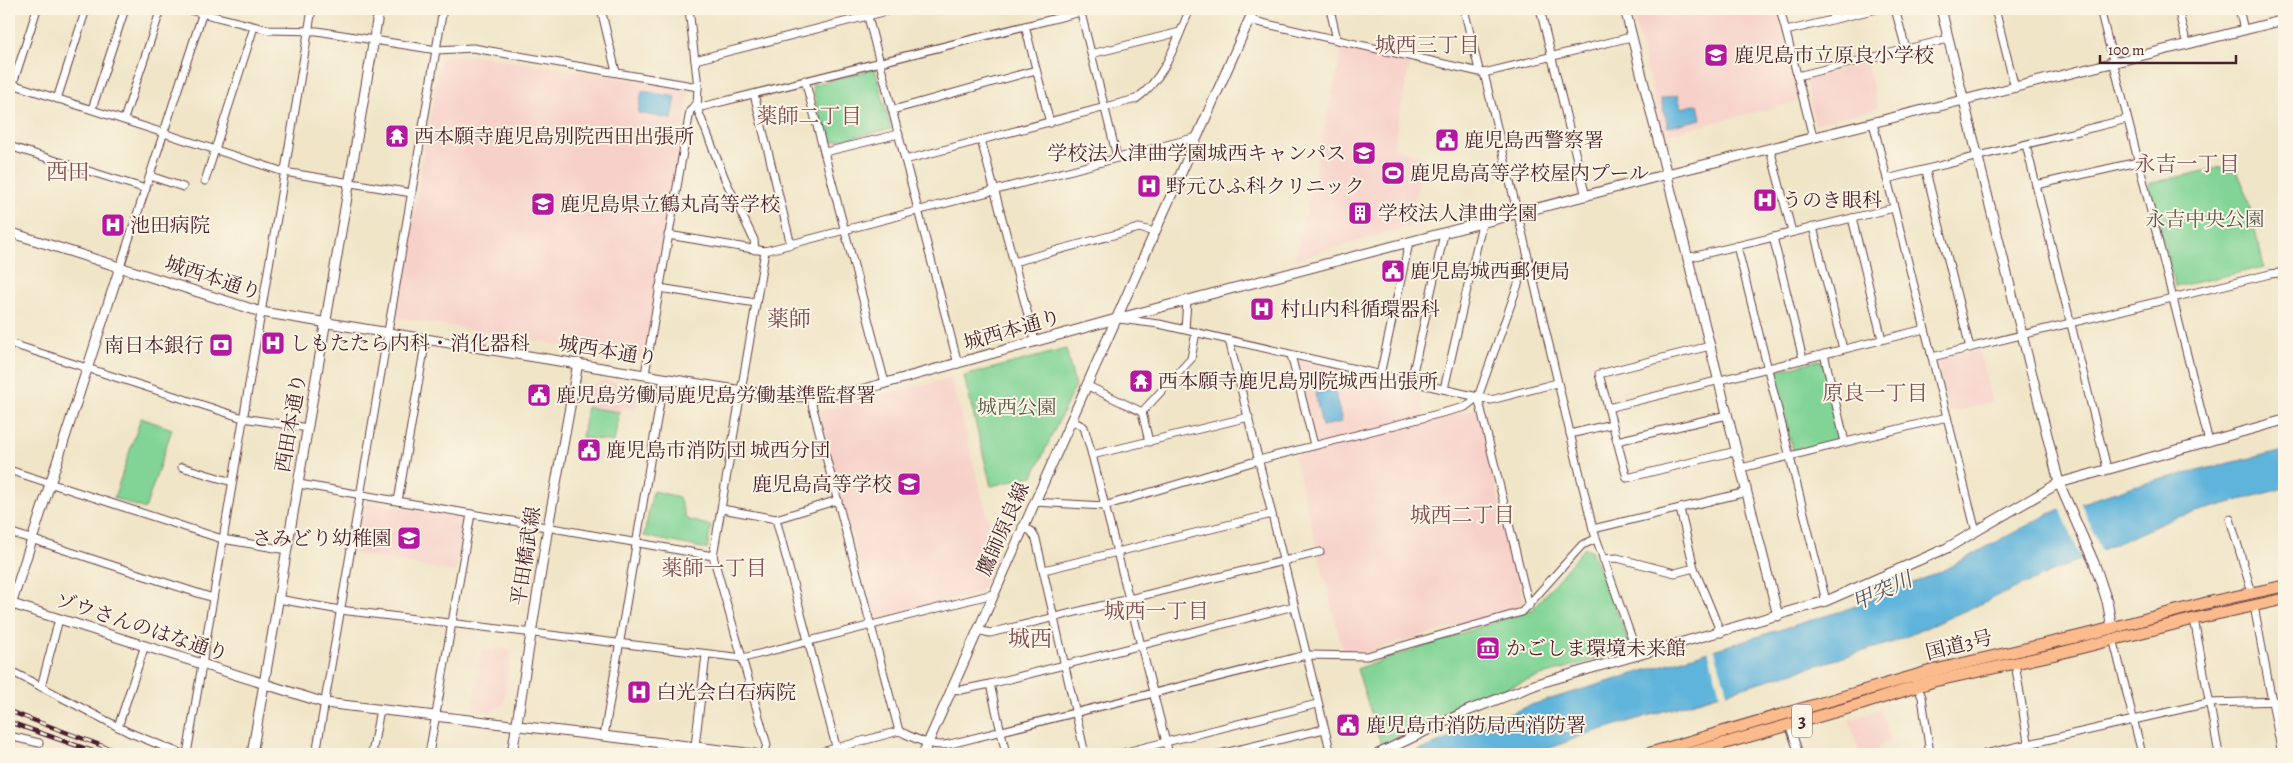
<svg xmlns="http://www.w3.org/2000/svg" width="2293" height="763" viewBox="0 0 2293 763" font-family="Alegreya,'Noto Serif JP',serif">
	<rect width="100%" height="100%" fill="#fcf5e5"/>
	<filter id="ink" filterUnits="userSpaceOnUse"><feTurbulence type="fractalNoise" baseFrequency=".02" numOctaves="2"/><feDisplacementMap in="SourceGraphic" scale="10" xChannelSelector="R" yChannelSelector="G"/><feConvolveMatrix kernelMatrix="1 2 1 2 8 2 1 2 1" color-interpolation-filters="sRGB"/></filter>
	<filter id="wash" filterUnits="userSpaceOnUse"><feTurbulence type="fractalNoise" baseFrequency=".0096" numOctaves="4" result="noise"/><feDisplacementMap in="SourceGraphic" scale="20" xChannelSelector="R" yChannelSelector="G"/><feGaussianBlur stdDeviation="1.12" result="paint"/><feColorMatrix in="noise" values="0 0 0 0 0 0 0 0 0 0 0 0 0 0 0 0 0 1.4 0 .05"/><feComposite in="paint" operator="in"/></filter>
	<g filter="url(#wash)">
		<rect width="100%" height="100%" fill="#f0e5c7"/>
		<!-- built -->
		<g fill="#f7d1c9">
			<path d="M1632,9H1777L1800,101L1663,135Z"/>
			<path d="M1343,46L1410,63L1393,148L1424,157L1409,226L1295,260Z"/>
			<path d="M480,56L687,88L690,91L644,359L395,317L441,57Z"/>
			<path d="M1867,63L1878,108L1815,124L1805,79Z"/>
			<path d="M1979,350L1992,402L1949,413L1937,364L1939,360Z"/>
			<path d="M1299,361L1419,388L1425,422L1477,409L1523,599L1520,607L1366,652L1343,651L1294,456L1318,450L1296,364Z"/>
			<path d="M951,378L998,556L980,593L874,618L819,411Z"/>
			<path d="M602,380L640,386L636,410L621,407L620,412L587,406L590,389Z"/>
			<path d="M366,502L462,518L456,572L354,554L363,505Z"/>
			<path d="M497,648L511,650L504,703L491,712L473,710L482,649L497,651Z"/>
			<path d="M1881,710L1891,741L1878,745L1880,754H1860L1849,720Z"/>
		</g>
		<!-- green -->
		<g fill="#81d496" stroke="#667a60">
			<path d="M875,69L891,129L826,143L812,85Z"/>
			<path d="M2234,164L2246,192L2264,267L2175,287L2148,184Z"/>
			<path d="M1066,349L1075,386L1033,476L991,486L964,376Z"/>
			<path d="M1819,360L1823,362L1841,435L1839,440L1796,451L1792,448L1775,375L1776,371Z"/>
			<path d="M587,407L619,412L614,442L582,437Z"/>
			<path d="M141,418L172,429L145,509L114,498Z"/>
			<path d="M653,491L679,497L686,519L711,526L707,549L644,536Z"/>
			<path d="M1584,548L1591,550L1631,647L1629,650C1574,665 1520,681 1467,703C1437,715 1411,732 1381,744L1357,669L1533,609Z"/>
		</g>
		<!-- water -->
		<g fill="#5fb4db" stroke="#546a83">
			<path d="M642,91L676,97L672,119L638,113Z"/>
			<path d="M1678,95L1681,108L1698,104L1701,119L1668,127L1661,99Z"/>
			<path d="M1334,389L1342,422L1322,426L1315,393Z"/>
			<path d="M2284,450V488L2174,518L1894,642L1587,734L1535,754H1411L1531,705L1845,610L1938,573L2049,514L2134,486Z"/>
		</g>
		<!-- pier -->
		<g fill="#f0e5c7">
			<path d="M2080,501L2102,552L2082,561L2060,508Z"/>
			<path d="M1714,648L1728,695L1721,697L1708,650Z"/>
		</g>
	</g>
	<g filter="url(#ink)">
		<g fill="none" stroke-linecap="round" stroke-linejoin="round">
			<!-- minor casing -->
			<g stroke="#633d42" stroke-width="9">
				<g id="minor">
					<path d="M185,9L269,30L317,31L437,50L473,48L698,87"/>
					<path d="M601,9L616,72"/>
					<path d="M689,9L698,87L697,108L725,179L754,240L755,250"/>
					<path d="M866,9L958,364"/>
					<path d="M1080,9L1117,157"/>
					<path d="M1330,9L1337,40"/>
					<path d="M1464,9L1479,70"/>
					<path d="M1540,9L1586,197"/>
					<path d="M1780,9L1813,137"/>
					<path d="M1831,9L1833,19"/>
					<path d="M1895,9L1906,49"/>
					<path d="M1995,9L2015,88"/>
					<path d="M2100,9L2209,442"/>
					<path d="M2178,9L2187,45"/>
					<path d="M2239,9L2244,30"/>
					<path d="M1249,20L1484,73L1631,37"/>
					<path d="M1025,26L1050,123"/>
					<path d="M1786,31L1877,9"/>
					<path d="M1091,54L1180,32"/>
					<path d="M695,60L895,9"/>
					<path d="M1484,73L1593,529L1638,656"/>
					<path d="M1797,76L1948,39"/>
					<path d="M805,80L885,383"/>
					<path d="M9,83L284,172L412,193"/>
					<path d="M754,94L791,245"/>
					<path d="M9,96L37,9"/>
					<path d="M57,99L86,9"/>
					<path d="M697,108L1093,9"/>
					<path d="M92,109L125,9"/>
					<path d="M893,110L1036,70"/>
					<path d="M124,119L161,9"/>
					<path d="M1873,123L1976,532"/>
					<path d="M981,140L1035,341"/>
					<path d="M2026,145L2107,468"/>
					<path d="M9,146L146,189"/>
					<path d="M1770,149L1792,232"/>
					<path d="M825,152L899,134"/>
					<path d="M905,160L1136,99C1166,78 1176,41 1190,9"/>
					<path d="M1926,171L1970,348"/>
					<path d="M150,176L183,187"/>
					<path d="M1887,179L2127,119"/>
					<path d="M205,181L254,27"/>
					<path d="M2036,185L2138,162"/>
					<path d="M1852,218L1882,339"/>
					<path d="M1813,227L1843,349"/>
					<path d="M668,235L765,251L1197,137"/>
					<path d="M1773,237L1803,359"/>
					<path d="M1737,246L1826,601"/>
					<path d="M1687,258L1894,208"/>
					<path d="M1527,259L1478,397L1529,606"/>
					<path d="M1014,262L1139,228L1155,232"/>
					<path d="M120,267L204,9"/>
					<path d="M659,288L756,303"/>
					<path d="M1119,319L1159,324L1491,400L1557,383"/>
					<path d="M1185,329L1187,301"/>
					<path d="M1229,340L1331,754"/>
					<path d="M9,343L243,418L308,428"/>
					<path d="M1710,346L1599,374L1627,478L1736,451"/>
					<path d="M1824,354L1845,442"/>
					<path d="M1291,355L1314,445"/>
					<path d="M1932,357L2270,274L2279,273L2284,276"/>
					<path d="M645,374L690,111L697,102"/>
					<path d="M1380,375L1409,243"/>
					<path d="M1411,381L1444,234"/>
					<path d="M1086,385L1142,412L1149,442"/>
					<path d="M1444,389L1482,224"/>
					<path d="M810,397L899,731C917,739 931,748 950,744L1306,655L1367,656L1522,612L1582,545L1596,539"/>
					<path d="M1608,408L1925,329"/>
					<path d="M1142,412L1191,359L1196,332"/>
					<path d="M1071,420L1084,427L1092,455L1169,754"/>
					<path d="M1570,434L1612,424"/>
					<path d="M1617,441L1727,415"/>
					<path d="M1092,455L1249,417"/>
					<path d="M182,467L232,482"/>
					<path d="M1741,468L1947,417"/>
					<path d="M9,470L222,539L287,550"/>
					<path d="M299,484L713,556"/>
					<path d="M398,501L426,339"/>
					<path d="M1034,502L1104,506L1259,460L1465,407L1478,397"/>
					<path d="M722,509L776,519L838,754"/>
					<path d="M1680,509L1694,568"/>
					<path d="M776,519L838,500"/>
					<path d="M2230,519L2252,593"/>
					<path d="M1022,527L1031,531L1036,539L1085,754"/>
					<path d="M1593,529L1747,492"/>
					<path d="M9,532L213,598"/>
					<path d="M1603,559L1617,558L1675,573L1694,568L1721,633"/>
					<path d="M1044,570L1272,514"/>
					<path d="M278,599L340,610L743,658L993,594"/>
					<path d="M2254,606L2282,754"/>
					<path d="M2194,619L2219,754"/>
					<path d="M977,630L990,633L1320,552"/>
					<path d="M2113,638L2142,754"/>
					<path d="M2015,663L2030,754"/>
					<path d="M9,670L128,732L182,754"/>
					<path d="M990,684L1006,754"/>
					<path d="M1916,684L1922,697L1930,754"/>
					<path d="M41,687L59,619"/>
					<path d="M951,689L961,690L990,684L1294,606"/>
					<path d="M1789,724L1799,754"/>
					<path d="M118,727L145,645"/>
					<path d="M9,736L39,743"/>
					<path d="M604,736L664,378"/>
					<path d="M187,754L312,9"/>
					<path d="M316,754L443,9"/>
					<path d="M372,754L380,709"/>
					<path d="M429,754L471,514"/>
					<path d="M696,754L695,746L706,655"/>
					<path d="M764,754L767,745L713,556L765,251"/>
					<path d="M814,754L899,731"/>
					<path d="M1118,754L1317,704"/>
					<path d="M1220,754L1324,729"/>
					<path d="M1985,754L2208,703L2284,701"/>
				</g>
			</g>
			<!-- tertiary casing -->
			<g stroke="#633d42" stroke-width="11">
				<g id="tertiary">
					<path d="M1625,9L1778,616"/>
					<path d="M1941,9L2059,483L2095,565L2107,601L2112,628"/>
					<path d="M9,232L261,312L742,391L779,396L810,397L857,391L1116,319L1675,172L2284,20"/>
					<path d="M9,603L325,703L755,754"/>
					<path d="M9,611L120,267"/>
					<path d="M252,754L379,9"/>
					<path d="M512,754L548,527L578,363"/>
					<path d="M923,754L1254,9"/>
					<path d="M1378,754L1467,711L1540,683L1826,601L1947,548L2059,483L2284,420"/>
				</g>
			</g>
			<!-- trunk casing -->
			<g stroke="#633d42" stroke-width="13">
				<g id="trunk">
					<path d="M1647,754L1931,671L2093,633L2206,603L2284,586"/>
					<path d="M1687,754L1862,704L1934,681L2056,654L2194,619L2284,599"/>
				</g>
			</g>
			<!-- minor -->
			<use href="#minor" stroke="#fff" stroke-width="7"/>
			<!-- tertiary -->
			<use href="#tertiary" stroke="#fff" stroke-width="9"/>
			<!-- trunk -->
			<use href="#trunk" stroke="#fbbb8c" stroke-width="11"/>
			<!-- rail casing -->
			<g stroke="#4a1f2b" stroke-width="4.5">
				<g id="rail">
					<path d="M9,711L124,754"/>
					<path d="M9,722L101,754"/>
				</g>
			</g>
			<!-- rail -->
			<use href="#rail" stroke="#fcf5e5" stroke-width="2.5" stroke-dasharray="8" stroke-linecap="butt"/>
		</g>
	</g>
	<!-- icons -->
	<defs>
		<g id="school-square" transform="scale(1.25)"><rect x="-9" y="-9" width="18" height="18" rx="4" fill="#b5179e" stroke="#fcf5e5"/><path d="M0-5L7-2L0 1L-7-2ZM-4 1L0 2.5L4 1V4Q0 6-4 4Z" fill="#fff"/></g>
		<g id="temple-square" transform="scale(1.25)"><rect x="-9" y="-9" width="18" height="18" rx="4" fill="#b5179e" stroke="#fcf5e5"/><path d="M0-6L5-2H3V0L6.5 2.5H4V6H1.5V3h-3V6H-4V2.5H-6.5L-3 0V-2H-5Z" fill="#fff"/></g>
		<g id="civic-square" transform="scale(1.25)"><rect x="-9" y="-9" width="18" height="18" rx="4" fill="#b5179e" stroke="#fcf5e5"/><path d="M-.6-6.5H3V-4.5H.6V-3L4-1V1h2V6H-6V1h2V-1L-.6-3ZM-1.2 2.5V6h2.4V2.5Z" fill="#fff"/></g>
		<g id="stadium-square" transform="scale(1.25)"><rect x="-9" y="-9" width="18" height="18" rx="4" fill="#b5179e" stroke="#fcf5e5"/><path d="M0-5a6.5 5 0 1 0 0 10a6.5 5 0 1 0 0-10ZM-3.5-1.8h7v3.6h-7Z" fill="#fff"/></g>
		<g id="hospital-square" transform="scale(1.25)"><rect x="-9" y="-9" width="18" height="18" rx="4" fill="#b5179e" stroke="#fcf5e5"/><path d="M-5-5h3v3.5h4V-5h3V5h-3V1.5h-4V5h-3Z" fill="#fff"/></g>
		<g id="building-square" transform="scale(1.25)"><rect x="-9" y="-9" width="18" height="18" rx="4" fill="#b5179e" stroke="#fcf5e5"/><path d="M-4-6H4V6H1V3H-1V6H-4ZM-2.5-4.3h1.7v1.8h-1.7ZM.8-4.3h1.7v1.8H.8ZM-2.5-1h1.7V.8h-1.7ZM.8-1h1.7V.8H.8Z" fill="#fff"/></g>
		<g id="bank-square" transform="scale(1.25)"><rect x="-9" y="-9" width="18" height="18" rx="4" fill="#b5179e" stroke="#fcf5e5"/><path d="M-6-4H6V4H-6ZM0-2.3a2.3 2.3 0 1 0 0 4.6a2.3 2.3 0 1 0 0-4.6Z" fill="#fff"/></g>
		<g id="museum-square" transform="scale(1.25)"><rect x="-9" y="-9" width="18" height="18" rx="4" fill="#b5179e" stroke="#fcf5e5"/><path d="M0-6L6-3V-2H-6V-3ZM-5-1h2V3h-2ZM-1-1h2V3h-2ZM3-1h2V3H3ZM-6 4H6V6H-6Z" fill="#fff"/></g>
	</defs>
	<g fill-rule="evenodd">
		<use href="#school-square" x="1716" y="55"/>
		<use href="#temple-square" x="397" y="136"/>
		<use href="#civic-square" x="1447" y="140"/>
		<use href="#school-square" x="1364" y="153"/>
		<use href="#stadium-square" x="1393" y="173"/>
		<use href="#hospital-square" x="1149" y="186"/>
		<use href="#hospital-square" x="1765" y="200"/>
		<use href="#school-square" x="543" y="204"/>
		<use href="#building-square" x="1360" y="213"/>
		<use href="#hospital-square" x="113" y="225"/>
		<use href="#civic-square" x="1393" y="271"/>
		<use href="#hospital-square" x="1262" y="309"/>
		<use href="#hospital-square" x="273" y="343"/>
		<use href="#bank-square" x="221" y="345"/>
		<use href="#temple-square" x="1141" y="381"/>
		<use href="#civic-square" x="539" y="395"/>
		<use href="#civic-square" x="589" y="450"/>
		<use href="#school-square" x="909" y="484"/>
		<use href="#school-square" x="409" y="538"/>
		<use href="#museum-square" x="1488" y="648"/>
		<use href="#hospital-square" x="639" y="692"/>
		<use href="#civic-square" x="1348" y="725"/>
	</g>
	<g text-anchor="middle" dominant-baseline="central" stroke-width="4" stroke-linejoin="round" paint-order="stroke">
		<!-- shield labels -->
		<rect fill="#fcf5e5" stroke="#7f5f63" stroke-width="1" x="1792" y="704.5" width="20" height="33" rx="4"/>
		<g font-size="19" font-weight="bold" fill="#4a1f2b">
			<text x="1802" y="721">3</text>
		</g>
		<!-- poi labels -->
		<g font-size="20" fill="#4a1f2b" stroke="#fcf5e5" text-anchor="start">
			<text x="1734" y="55">鹿児島市立原良小学校</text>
			<text x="414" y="136">西本願寺鹿児島別院西田出張所</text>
			<text x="1464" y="140">鹿児島西警察署</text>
			<text x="1346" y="153" text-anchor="end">学校法人津曲学園城西キャンパス</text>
			<text x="1410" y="173">鹿児島高等学校屋内プール</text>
			<text x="1166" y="186">野元ひふ科クリニック</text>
			<text x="1782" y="200">うのき眼科</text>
			<text x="560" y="204">鹿児島県立鶴丸高等学校</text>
			<text x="1378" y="213">学校法人津曲学園</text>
			<text x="130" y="225">池田病院</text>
			<text x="1410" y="271">鹿児島城西郵便局</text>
			<text x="1280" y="309">村山内科循環器科</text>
			<text x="290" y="343">しもたたら内科・消化器科</text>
			<text x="204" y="345" text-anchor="end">南日本銀行</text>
			<text x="1158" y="381">西本願寺鹿児島別院城西出張所</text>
			<text x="556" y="395">鹿児島労働局鹿児島労働基準監督署</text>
			<text x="606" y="450">鹿児島市消防団 城西分団</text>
			<text x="892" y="484" text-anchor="end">鹿児島高等学校</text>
			<text x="392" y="538" text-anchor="end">さみどり幼稚園</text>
			<text x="1506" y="648">かごしま環境未来館</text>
			<text x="656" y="692">白光会白石病院</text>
			<text x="1366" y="725">鹿児島市消防局西消防署</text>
		</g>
		<!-- park labels -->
		<g font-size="20" fill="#5a554b" stroke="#fcf5e5">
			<text x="2205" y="219">永吉中央公園</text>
			<text x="1017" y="407">城西公園</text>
		</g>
		<!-- street labels -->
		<g font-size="20" fill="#4a1f2b" stroke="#fcf5e5">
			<text transform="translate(213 278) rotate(18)">城西本通り</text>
			<text transform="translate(1012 330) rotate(-16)">城西本通り</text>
			<text transform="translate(608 351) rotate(9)">城西本通り</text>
			<text transform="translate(291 423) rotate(-80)">西田本通り</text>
			<text transform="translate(1003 529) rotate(-66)">鷹師原良線</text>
			<text transform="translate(526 556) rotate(-81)">平田橋武線</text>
			<text transform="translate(142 627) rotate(18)">ゾウさんのはな通り</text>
			<text transform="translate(1959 645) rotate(-14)">国道3号</text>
		</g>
		<!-- neighbourhood labels -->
		<g font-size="21" fill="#7e4c53" stroke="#fcf5e5">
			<text x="1427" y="45">城西三丁目</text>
			<text x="809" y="116">薬師二丁目</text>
			<text x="2187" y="164">永吉一丁目</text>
			<text x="1875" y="393">原良一丁目</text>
			<text x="1462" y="515">城西二丁目</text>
			<text x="714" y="568">薬師一丁目</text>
			<text x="1156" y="611">城西一丁目</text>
		</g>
		<!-- water labels -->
		<g font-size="21" font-style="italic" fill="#515369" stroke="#fcf5e5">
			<text transform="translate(1882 591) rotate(-24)">甲突川</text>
		</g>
		<!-- quarter labels -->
		<g font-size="22" fill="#7e4c53" stroke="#fcf5e5">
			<text x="68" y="172">西田</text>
			<text x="789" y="319">薬師</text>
			<text x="1030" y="639">城西</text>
		</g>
	</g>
	<!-- margin -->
	<rect width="2293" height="763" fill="none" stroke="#fcf5e5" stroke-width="30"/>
	<!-- scale -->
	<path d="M2100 55v8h136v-8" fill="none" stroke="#4a1f2b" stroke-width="2.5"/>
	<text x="2108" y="55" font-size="15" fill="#4a1f2b" stroke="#fcf5e5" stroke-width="4" paint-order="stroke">100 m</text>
</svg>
